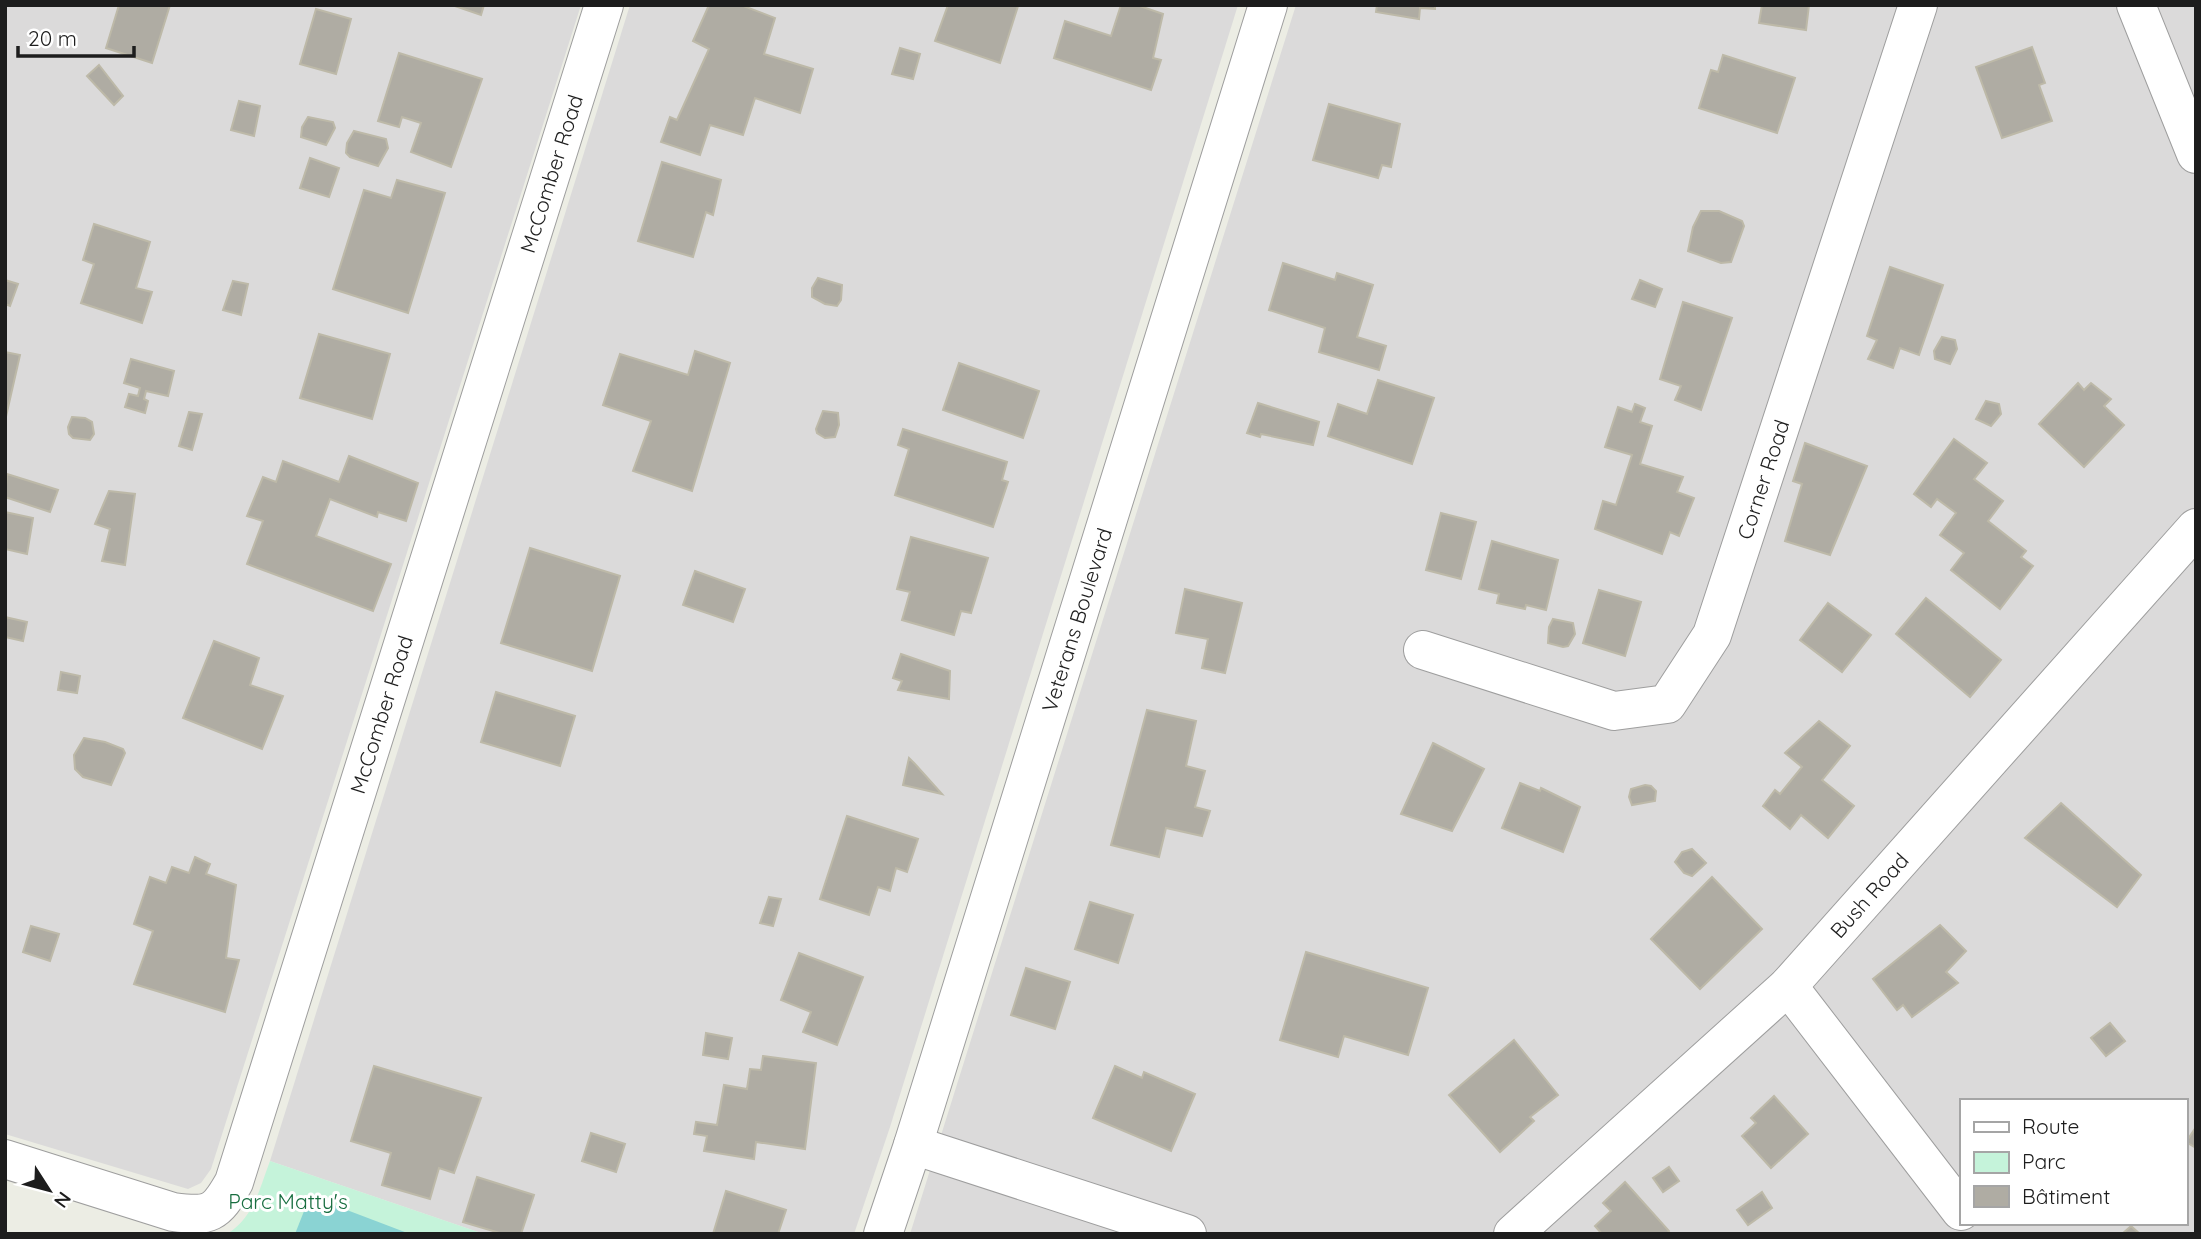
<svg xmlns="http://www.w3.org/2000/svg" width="2201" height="1239" viewBox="0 0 2201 1239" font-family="Quicksand,sans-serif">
	<rect width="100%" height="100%" fill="#ecede4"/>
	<!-- residential -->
	<g fill="#dbdada" fill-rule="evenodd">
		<path d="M5,5H581L211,1169L201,1183L188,1189L5,1134Z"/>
		<path d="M630,5H1238L890,1127L854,1234H484L270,1161Z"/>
		<path d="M1296,5H2196V1234H910ZM1961,1101H2185V1223H1961Z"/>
	</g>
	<!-- park -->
	<path fill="#c5f3da" d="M270,1161L484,1234H227C254,1217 259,1190 270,1161Z"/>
	<!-- pitch -->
	<path fill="#8ad3d3" d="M310,1196L410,1234H295Z"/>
	<!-- building -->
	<g fill="#afaca3" stroke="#bdb9a8" stroke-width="2">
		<path d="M119,5H170L152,63L106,48Z"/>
		<path d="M452,5H484L481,15Z"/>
		<path d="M709,5H741L775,18L764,54L813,69L800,113L755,98L743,135L710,125L700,155L661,142L670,117L677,120L709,49L693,41Z"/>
		<path d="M948,5L1018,6L1000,63L935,41Z"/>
		<path d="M1121,5H1137L1163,14L1153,58L1161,60L1151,90L1054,58L1065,21L1111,36Z"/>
		<path d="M1377,5H1435V9L1420,8L1419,19L1376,12Z"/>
		<path d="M1762,5H1809L1806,30L1759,23Z"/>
		<path d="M316,9L351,19L336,74L300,64Z"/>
		<path d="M2032,47L2045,83L2039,85L2052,121L2002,138L1976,67Z"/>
		<path d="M900,48L920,54L913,79L892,74Z"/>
		<path d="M399,53L482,79L451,167L411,152L421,123L402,117L399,127L378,121Z"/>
		<path d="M1723,55L1795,78L1777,133L1699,108L1711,70L1718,72Z"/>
		<path d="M99,65L123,96L114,105L87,76Z"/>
		<path d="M239,101L260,106L254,136L231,130Z"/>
		<path d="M1329,104L1400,124L1391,167L1382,165L1378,178L1313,160Z"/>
		<path d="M308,117L333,122L335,128L326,145L301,137L302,127Z"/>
		<path d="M354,131L386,139L388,148L378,166L350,157L346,153L347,143Z"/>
		<path d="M310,158L339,168L329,197L300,188Z"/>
		<path d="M662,162L721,180L713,215L706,212L693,257L638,241Z"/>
		<path d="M397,180L445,193L408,313L333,289L364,190L391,198Z"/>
		<path d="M1701,211H1719L1742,221L1744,226L1731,262L1721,263L1688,251L1693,227Z"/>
		<path d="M94,224L150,242L136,288L152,292L142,323L81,303L94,264L83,260Z"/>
		<path d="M1283,263L1335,280L1337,273L1373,285L1357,337L1386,346L1379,370L1319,352L1325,328L1269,310Z"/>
		<path d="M1890,267L1943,285L1919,355L1900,348L1893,368L1868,359L1877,340L1867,336Z"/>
		<path d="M818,278L842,285L841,300L837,306L825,304L812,297V288Z"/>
		<path d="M5,280L18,284L10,306L5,304Z"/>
		<path d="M1640,280L1662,289L1655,307L1632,299Z"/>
		<path d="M233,281L248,284L241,315L223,310Z"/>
		<path d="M1683,302L1732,318L1701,410L1675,400L1681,386L1660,379Z"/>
		<path d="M319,334L390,354L372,419L300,398Z"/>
		<path d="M1942,337L1955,340L1957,349L1950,364L1935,359L1934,351Z"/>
		<path d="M695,351L730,363L692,491L633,471L651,421L603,405L620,354L688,375Z"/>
		<path d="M5,352L20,355L5,421Z"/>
		<path d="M131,359L174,371L168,396L146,391L144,399L148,401L145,413L125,407L129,394L138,396L140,388L124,383Z"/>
		<path d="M959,363L1039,391L1023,438L943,410Z"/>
		<path d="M1378,380L1434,398L1412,464L1328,436L1338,404L1367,414Z"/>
		<path d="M2078,383L2084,390L2091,383L2111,399L2104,406L2124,425L2084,467L2039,424Z"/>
		<path d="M1986,401L1999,404L2001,414L1991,426L1976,419Z"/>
		<path d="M1258,403L1319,422L1313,445L1261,434L1260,437L1247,433Z"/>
		<path d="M1635,404L1645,408L1640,422L1652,426L1640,464L1683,477L1677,492L1694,498L1679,536L1670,532L1662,554L1595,529L1603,501L1616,505L1632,455L1605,447L1618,407L1632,412Z"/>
		<path d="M823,411L838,413L839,425L835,437L825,438L817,433L816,429Z"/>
		<path d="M189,412L202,414L192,450L179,446Z"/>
		<path d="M72,417L85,418L92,422L94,434L90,440L73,438L69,434L68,427Z"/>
		<path d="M903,429L1007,462L1002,480L1008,482L993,527L895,495L909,449L898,445Z"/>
		<path d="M1954,439L1987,463L1974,479L2003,501L1988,521L2026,551L2021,557L2033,566L2000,609L1951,570L1964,553L1940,535L1956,513L1937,499L1931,507L1914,494Z"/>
		<path d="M1805,443L1867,466L1830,555L1785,541L1802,484L1793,481Z"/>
		<path d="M349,456L418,483L406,521L378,512L377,517L330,499L316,536L391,564L373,611L247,564L263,521L247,516L263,477L276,482L283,461L339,482Z"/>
		<path d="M7,474L58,490L50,512L5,497Z"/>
		<path d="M109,491L135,494L125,565L102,561L110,529L95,524Z"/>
		<path d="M5,512L33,518L27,554L5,549Z"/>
		<path d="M1441,513L1476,522L1461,579L1426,570Z"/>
		<path d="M911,537L988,558L971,613L961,611L954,635L902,620L910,592L897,589Z"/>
		<path d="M1492,541L1558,560L1546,610L1526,605L1525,609L1497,603L1499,594L1479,589Z"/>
		<path d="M530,548L620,576L592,671L501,643Z"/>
		<path d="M695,571L745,589L733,622L683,605Z"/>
		<path d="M1185,589L1242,603L1225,673L1202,668L1208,639L1176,633Z"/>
		<path d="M1599,590L1641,602L1625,656L1583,643Z"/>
		<path d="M1926,598L2001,660L1970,697L1896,634Z"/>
		<path d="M1828,603L1871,635L1842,672L1800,640Z"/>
		<path d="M5,617L27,622L23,641L5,637Z"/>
		<path d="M1553,619L1573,623L1575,634L1568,646L1563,647L1548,643L1549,627Z"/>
		<path d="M214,641L259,658L250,685L283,696L262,749L183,718Z"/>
		<path d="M901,654L950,671L949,699L898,690L902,681L893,678Z"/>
		<path d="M61,672L80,676L77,693L58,690Z"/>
		<path d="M496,692L575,716L560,766L481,742Z"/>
		<path d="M1147,710L1196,721L1186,766L1205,771L1195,807L1210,811L1202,836L1166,828L1159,857L1111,845Z"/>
		<path d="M1819,721L1850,746L1822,780L1854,806L1828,838L1801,815L1790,829L1763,806L1775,790L1780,794L1802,767L1785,753Z"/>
		<path d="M84,738L105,742L123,749L125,753L111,785L83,777L75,769L74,755Z"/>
		<path d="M1433,743L1484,769L1452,831L1401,814Z"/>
		<path d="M909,758L915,764L942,794L903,785Z"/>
		<path d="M1520,783L1540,791L1541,788L1580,807L1563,852L1502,828Z"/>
		<path d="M1645,785L1651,786L1656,791L1655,801L1632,805L1629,797L1631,789Z"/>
		<path d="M2061,803L2141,875L2117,907L2025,838Z"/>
		<path d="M847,816L918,839L907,872L896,868L890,891L878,887L869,915L820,899Z"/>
		<path d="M1692,849L1706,863L1692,876L1684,873L1675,862L1682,852Z"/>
		<path d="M195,857L210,864L206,874L236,885L226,958L239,960L225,1012L134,984L153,931L134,924L150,877L166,883L172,867L189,873Z"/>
		<path d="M1712,877L1762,929L1700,989L1651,939Z"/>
		<path d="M769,897L781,899L773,926L760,923Z"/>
		<path d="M1090,902L1133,915L1118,963L1075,949Z"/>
		<path d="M1940,925L1966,951L1946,972L1958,983L1912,1017L1903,1005L1897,1010L1873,979Z"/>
		<path d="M31,926L59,934L50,961L23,952Z"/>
		<path d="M1306,952L1428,988L1408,1055L1344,1036L1338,1057L1280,1040Z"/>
		<path d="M799,953L863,977L837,1045L803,1032L811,1012L781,1000Z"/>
		<path d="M1026,968L1070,982L1055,1029L1011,1015Z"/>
		<path d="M2110,1023L2125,1041L2106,1056L2091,1038Z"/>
		<path d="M706,1033L732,1038L728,1059L703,1055Z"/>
		<path d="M1514,1040L1558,1095L1530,1117L1534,1121L1500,1152L1449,1095Z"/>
		<path d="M763,1056L816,1063L805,1149L756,1142L754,1159L704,1151L707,1136L694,1134L696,1122L717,1125L724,1085L747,1089L750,1069L761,1070Z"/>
		<path d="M374,1066L481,1098L454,1173L439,1168L430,1199L382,1185L391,1153L351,1141Z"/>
		<path d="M1115,1066L1142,1078L1144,1072L1195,1094L1171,1151L1093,1118Z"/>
		<path d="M1774,1096L1808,1134L1771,1168L1742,1136L1756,1123L1751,1118Z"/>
		<path d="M2196,1127V1148L2186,1142Z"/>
		<path d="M591,1133L625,1144L616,1172L582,1161Z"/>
		<path d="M1669,1167L1679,1181L1663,1192L1653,1178Z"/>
		<path d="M477,1177L534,1195L521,1234H503L463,1222Z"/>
		<path d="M1625,1182L1669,1231L1667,1234H1602L1595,1226L1611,1211L1603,1203Z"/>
		<path d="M726,1191L786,1210L778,1234H713Z"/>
		<path d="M1762,1192L1772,1208L1748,1225L1737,1210Z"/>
		<path d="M2131,1226L2140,1234H2122Z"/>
	</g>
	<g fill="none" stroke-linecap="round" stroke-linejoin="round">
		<!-- minor casing -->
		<g stroke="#9e9e9e" stroke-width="40">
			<g id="minor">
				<path d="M2136,5L2196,154"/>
				<path id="s1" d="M1423,650L1614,711L1667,704L1712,635L1918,5"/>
				<path d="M1788,986L1961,1211"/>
				<path d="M913,1145L1187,1234"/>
				<path id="s2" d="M5,1159L173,1212C210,1217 216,1214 234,1182L604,5"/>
				<path id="s3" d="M883,1234L913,1145L1268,5"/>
				<path id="s4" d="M1513,1234L1788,986L2196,528"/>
			</g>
		</g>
		<!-- minor -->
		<use href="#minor" stroke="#fff" stroke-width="38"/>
	</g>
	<g text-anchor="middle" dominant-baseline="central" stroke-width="6" stroke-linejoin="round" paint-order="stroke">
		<!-- street labels -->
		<g font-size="21" fill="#1d1d1d" stroke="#fff">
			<text stroke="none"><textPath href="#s2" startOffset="1309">McComber Road</textPath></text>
			<text stroke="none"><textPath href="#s1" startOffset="500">Corner Road</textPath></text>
			<text stroke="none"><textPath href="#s3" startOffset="644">Veterans Boulevard</textPath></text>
			<text stroke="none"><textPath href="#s2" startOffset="742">McComber Road</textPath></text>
			<text stroke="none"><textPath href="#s4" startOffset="492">Bush Road</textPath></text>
		</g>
		<!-- park labels -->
		<g font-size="21" fill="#186e40" stroke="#fff">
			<text x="288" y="1201">Parc Matty's</text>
		</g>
	</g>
	<!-- border -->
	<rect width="2201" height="1239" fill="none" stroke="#1d1d1d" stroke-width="14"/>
	<!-- legend -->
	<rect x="1960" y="1099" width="228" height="126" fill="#ffffff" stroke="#a5a5a5" stroke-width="2"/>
	<rect x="1974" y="1122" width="35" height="10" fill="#ffffff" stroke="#a5a5a5" stroke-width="2"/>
	<text x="2022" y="1134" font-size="21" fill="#1d1d1d">Route</text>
	<rect x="1974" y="1152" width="35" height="21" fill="#c5f3da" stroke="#a5a5a5" stroke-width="2"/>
	<text x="2022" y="1169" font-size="21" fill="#1d1d1d">Parc</text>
	<rect x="1974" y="1186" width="35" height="21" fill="#afaca3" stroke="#a5a5a5" stroke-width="2"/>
	<text x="2022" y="1204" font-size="21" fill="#1d1d1d">Bâtiment</text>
	<!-- north arrow -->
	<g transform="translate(49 1190) rotate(126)" stroke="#ffffff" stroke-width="5" paint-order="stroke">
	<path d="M0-5L12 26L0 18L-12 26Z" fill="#1d1d1d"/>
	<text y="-10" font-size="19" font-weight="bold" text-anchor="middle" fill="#1d1d1d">N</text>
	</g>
	<!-- scale -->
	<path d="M18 46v10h116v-10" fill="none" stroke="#1d1d1d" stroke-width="3.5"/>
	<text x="28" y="46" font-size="21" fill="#1d1d1d" stroke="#ffffff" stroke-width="5" paint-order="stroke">20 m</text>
</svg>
